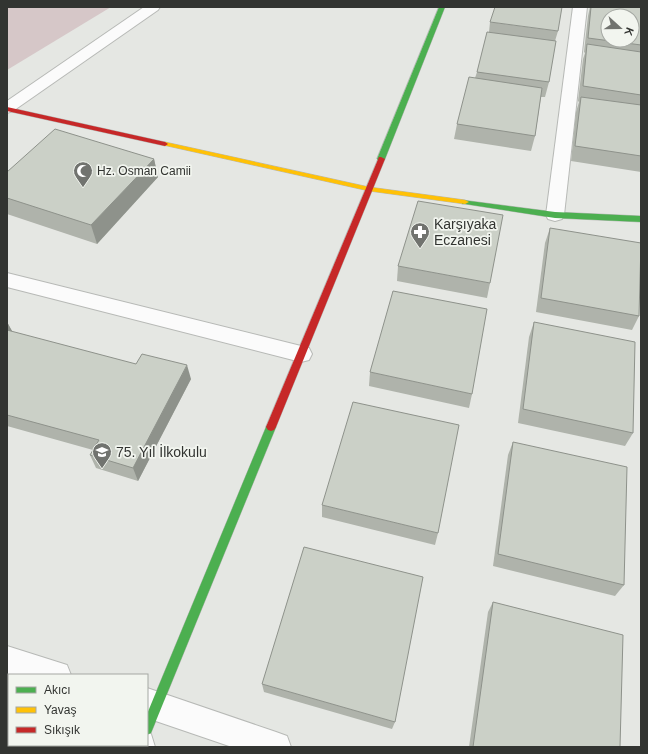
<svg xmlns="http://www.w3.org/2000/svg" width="648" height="754" viewBox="0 0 648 754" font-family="Arial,sans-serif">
	<rect width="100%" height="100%" fill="#e5e7e3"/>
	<!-- green -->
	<path fill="#d6c7c8" d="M7,7H111L7,70Z"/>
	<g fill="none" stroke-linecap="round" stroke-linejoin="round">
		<!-- street casing -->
		<g stroke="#b7b9b6" stroke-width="2">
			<g id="street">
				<path d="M144,7H160L158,10L13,111L7,113V101Z"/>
				<path d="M573,7H587L564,215L562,219L555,221L548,219L546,215Z"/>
				<path d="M7,273L301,346L309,348L312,354L309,360L301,362L7,287Z"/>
				<path d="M7,646L67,665L71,675L7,674Z"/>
				<path d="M147,688L276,732L287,736L291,747H232L147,718Z"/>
				<path d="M147,733L151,734L155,747H125V745H147Z"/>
			</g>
		</g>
		<!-- fast casing -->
		<g stroke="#b7b9b6" stroke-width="1">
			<g id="fast">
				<path d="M439,7H445L385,159L381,161H379L377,159Z"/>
				<path d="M462,200L555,212L641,216V222L555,218L465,204H462Z"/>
				<path d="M271,423L274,424L276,427L151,733L147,735V714L266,427L268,424Z"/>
			</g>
		</g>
		<!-- slow casing -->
		<g stroke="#b7b9b6" stroke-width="1">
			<path id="slow" d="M165,142L369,187L465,200L469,202L465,204L369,191L163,145L162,144Z"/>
		</g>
		<!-- jam casing -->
		<g stroke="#b7b9b6" stroke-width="1">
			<g id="jam">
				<path d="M7,107L165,142L168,144L165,146L7,111Z"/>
				<path d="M379,157H381L385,159L276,427L274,430L271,431L268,430L266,427Z"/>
			</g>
		</g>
		<!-- street -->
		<use href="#street" fill="#fbfbfb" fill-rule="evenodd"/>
		<!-- fast -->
		<use href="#fast" fill="#4caf50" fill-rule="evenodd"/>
		<!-- slow -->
		<use href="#slow" fill="#ffc107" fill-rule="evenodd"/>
		<!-- jam -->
		<use href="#jam" fill="#c62828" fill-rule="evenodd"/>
	</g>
	<!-- wall -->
	<g fill="#afb3ab">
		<path d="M590,7H641V172L571,161L576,112L579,102L578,101L583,59L585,53L584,52L588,16Z"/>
		<path d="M490,22L558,31L555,41L549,82L545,97H541L535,136L531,151L454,139L457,124L475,78L477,72L489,32Z"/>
		<path d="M154,159L158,177L97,244L7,214V172Z"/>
		<path d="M550,228L639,316L632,330L536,312L545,243Z"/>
		<path d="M398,266L490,283L487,298L397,281Z"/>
		<path d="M7,322L12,331L11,332L191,379L138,481L96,468L90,455L93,450L7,426Z"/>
		<path d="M534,322L633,433L625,446L518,423L529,337Z"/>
		<path d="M370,372L472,394L469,408L369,386Z"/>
		<path d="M513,442L624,585L615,596L493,566L508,455Z"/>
		<path d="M322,505L438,533L435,545L322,517Z"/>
		<path d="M493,602L620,747H469L488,612Z"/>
		<path d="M262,684L395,722L392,729L264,692Z"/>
	</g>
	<!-- shaded-wall -->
	<g fill="#8e928b">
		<path d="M154,159L158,177L97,244L91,225Z"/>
		<path d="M7,322L12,331L7,337Z"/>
		<path d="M187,365L191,379L138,481L133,468Z"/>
		<path d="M44,745H57L56,747H43Z"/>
	</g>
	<!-- building -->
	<g fill="#cbd0c7" stroke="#8e928b" fill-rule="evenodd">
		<path d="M495,7H562L558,31L490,22Z"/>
		<path d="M591,7H641V45L588,38ZM608,16H632V40H608Z"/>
		<path d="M487,32L556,41L549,82L477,72Z"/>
		<path d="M587,44L641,52V95L583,86Z"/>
		<path d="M469,77L542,88L535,136L457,124Z"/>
		<path d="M581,97L641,105V156L575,146Z"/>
		<path d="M55,129L154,159L91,225L7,198V172Z"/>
		<path d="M418,201L503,215L490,283L398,266Z"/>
		<path d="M550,228L641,243L639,316L541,298Z"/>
		<path d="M393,291L487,309L472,394L370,372Z"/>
		<path d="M534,322L635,342L633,433L523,409Z"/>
		<path d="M7,330L136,364L142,354L187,365L133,468L90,455L99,440L7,415Z"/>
		<path d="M353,402L459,425L438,533L322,505Z"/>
		<path d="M513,442L627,467L624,585L498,554Z"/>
		<path d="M304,547L423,577L395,722L262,684Z"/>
		<path d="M493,602L623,635L620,747H473Z"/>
		<path d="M7,712L9,713V745H44L43,747H7Z"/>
	</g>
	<!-- icons -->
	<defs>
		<g id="mosque-pin" transform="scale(1)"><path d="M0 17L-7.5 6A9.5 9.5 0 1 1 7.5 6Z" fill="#71736f" stroke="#f2f5ef"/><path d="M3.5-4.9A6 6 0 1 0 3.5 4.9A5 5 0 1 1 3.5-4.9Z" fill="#fff"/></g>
		<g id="pharmacy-pin" transform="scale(1)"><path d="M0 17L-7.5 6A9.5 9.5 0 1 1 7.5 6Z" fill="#71736f" stroke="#f2f5ef"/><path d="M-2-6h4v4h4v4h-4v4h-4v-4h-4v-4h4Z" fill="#fff"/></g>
		<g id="school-pin" transform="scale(1)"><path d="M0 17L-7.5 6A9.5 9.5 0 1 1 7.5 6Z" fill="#71736f" stroke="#f2f5ef"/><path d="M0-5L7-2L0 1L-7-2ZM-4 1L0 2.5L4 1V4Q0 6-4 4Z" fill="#fff"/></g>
	</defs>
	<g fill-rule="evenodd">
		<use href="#mosque-pin" x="83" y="171"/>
		<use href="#pharmacy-pin" x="420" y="232"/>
		<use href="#school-pin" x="102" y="452"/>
	</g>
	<g text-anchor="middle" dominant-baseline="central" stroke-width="3.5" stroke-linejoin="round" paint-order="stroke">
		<!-- far-poi labels -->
		<g font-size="12" fill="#323431" stroke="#f2f5ef" text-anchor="start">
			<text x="97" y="171">Hz. Osman Camii</text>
		</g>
		<!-- poi labels -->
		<g font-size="14" fill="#323431" stroke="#f2f5ef" text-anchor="start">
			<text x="434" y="224">Karşıyaka<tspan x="434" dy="16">Eczanesi</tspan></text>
			<text x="116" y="452">75. Yıl İlkokulu</text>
		</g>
	</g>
	<!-- border -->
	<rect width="648" height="754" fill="none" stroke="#323431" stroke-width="16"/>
	<!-- legend -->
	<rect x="8" y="674" width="140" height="72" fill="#f2f5ef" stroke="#a5a8a3"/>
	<rect x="16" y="687" width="20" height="6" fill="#4caf50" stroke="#a5a8a3"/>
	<text x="44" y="694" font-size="12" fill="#323431">Akıcı</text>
	<rect x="16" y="707" width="20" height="6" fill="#ffc107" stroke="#a5a8a3"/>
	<text x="44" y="714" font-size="12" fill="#323431">Yavaş</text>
	<rect x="16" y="727" width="20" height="6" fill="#c62828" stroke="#a5a8a3"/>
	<text x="44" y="734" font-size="12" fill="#323431">Sıkışık</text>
	<!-- north arrow -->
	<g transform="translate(620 28) rotate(111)"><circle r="19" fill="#f2f5ef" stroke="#a5a8a3"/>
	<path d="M0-3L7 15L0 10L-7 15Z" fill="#71736f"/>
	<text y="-6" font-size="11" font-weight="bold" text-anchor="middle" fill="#323431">K</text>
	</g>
</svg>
